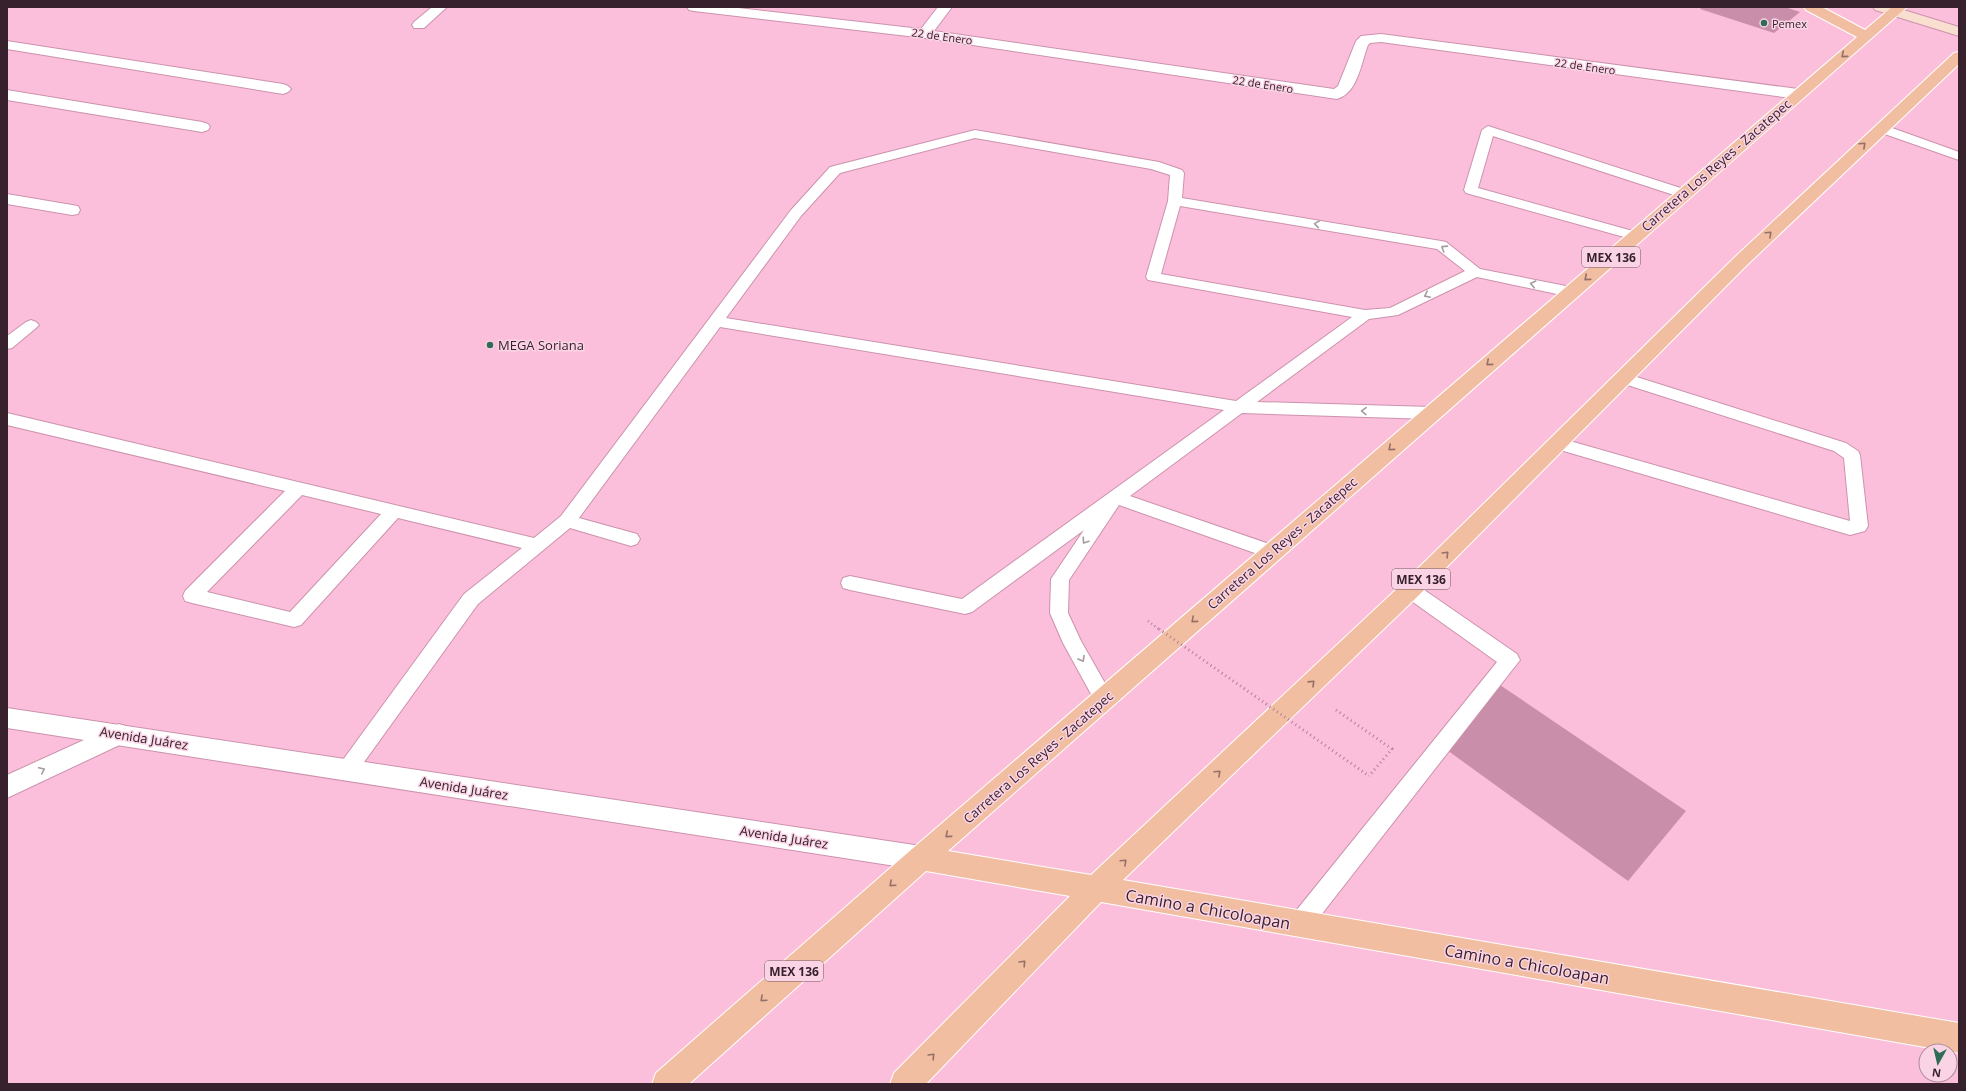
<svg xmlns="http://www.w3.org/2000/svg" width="1966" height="1091" viewBox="0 0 1966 1091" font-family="'Open Sans',sans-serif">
	<rect width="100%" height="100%" fill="#fcbfdb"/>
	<!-- building -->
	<g fill="#c98faa">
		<path d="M1702,7H1785L1800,12L1774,33L1700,9Z"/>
		<path d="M1500,685L1686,811L1628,881L1440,745Z"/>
	</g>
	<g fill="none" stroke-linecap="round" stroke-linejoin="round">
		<!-- service casing -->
		<g stroke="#cc92ad" stroke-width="2">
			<g id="service">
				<path d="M1881,124L1959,152V160L1876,131L1875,128Z"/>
				<path d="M1488,126L1690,191L1692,194L1690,197H1680L1493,136L1478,188L1640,233L1642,236L1640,239L1635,240L1466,193L1464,190L1482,130Z"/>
				<path d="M975,130L1159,162L1182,170L1184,173L1182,198L1441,241L1446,242L1480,269L1571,287L1576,289L1578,292L1576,295L1571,297L1477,277L1398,315L1369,319L1257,402L1431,407L1437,409L1439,413L1437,417L1431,419L1242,413L1130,496L1278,547L1281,552L1278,557L1272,559L1266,557L1119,505L1069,580L1068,613L1081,641L1114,699L1111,705L1104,707L1097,705L1063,643L1050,613L1051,579L1084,530L972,612L965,614L850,590L843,588L841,583L843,578L850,576L962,599L1224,410L720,327L579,518L637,534L640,539L637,544L631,546L570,528L478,604L354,776L347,779L340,776L337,770L340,764L464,594L522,548L398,518L301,625L294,627L192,603L185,601L183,596L185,591L285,491L7,425V413L534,538L561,516L791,210L830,167ZM975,138L1151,169L1170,175L1168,201L1146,277L1148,280L1352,317L1236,401L726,318L801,216L840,173ZM1180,206L1437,249L1465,271L1390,308L1365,310L1161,274ZM302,495L381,514L290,612L207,592Z"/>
				<path d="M31,320L36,322L39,325L36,328L12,348L7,349V336L26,322Z"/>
				<path d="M1624,373L1846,443L1858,451L1860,455L1868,526L1865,531L1850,535L1550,447L1548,443L1550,439L1556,437L1850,521L1844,458L1834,451L1618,382L1616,378L1618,374Z"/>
				<path d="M1410,583L1417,585L1517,654L1520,660L1307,933L1299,936L1291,933L1288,925L1291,917L1497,662L1403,595L1401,590L1403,585Z"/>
			</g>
		</g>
		<!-- minor casing -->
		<g stroke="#cc92ad" stroke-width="2">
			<g id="minor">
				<path d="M432,7H447L424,28H414L412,25L414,22Z"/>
				<path d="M687,7H730L921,29L938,7H952L934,31L1334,89L1338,86L1356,41L1361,36L1381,34L1798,89L1803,91L1806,94L1803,97L1798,99L1381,42L1370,43L1368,45C1361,63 1358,93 1337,99L925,38L694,11L689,10Z"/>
				<path d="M7,41L283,84L288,86L291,89L288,92L283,94L7,49Z"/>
				<path d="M7,90L202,122L208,124L210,127L208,130L202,132L7,100Z"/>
				<path d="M7,194L72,205L78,206L80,210L78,214L72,215L7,204Z"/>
				<path d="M119,724L128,727L131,734L128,741L7,798V775Z"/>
			</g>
		</g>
		<!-- tertiary casing -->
		<g stroke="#cc92ad" stroke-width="2">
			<path id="tertiary" d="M7,708L921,846L930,849L934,858L930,867L921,870L7,728Z"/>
		</g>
		<!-- secondary casing -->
		<g stroke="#cc92ad" stroke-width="2">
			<path id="secondary" d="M1873,7H1894L1959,27V36L1875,10Z"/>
		</g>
		<!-- primary casing -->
		<g stroke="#fff" stroke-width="2">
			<path id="primary" d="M1804,7H1822L1865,30L1892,7H1907L948,851L1091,875L1402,584L1735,257L1954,53L1959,52V64L1747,265L1418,596L1123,880L1959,1023V1053L1101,902L926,1084H890L894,1073L1070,896L926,871L689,1084H652L656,1073L912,849L1857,37L1806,10Z"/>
		</g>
		<!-- path -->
		<path stroke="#af8197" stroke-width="3" stroke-dasharray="1 3.5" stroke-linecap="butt" d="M1336,710L1392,749L1369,776"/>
		<!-- service -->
		<use href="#service" fill="#fff" fill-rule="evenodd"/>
		<!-- minor -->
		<use href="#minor" fill="#fff" fill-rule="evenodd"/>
		<!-- tertiary -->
		<use href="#tertiary" fill="#fff" fill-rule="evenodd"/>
		<!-- secondary -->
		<use href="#secondary" fill="#f9dfd0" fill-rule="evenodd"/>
		<!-- primary -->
		<use href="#primary" fill="#f2bea1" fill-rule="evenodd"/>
		<!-- path-bridge-far1 -->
		<path stroke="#af8197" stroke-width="2.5" stroke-dasharray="1 3" stroke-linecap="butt" d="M1148,621L1160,630"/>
		<!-- path-bridge -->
		<path stroke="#af8197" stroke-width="3" stroke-dasharray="1 3.5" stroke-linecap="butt" d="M1159,629L1369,776"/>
	</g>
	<!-- one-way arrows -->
	<defs><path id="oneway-chevron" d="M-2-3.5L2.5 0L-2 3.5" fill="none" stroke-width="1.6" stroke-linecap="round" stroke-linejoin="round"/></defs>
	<g stroke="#947066">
		<use href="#oneway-chevron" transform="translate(1844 55) rotate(140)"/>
		<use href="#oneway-chevron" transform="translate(1863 145) rotate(-43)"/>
		<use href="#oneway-chevron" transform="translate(1769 234) rotate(-43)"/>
		<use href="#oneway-chevron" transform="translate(1587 278) rotate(139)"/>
		<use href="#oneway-chevron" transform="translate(1489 363) rotate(139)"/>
		<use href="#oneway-chevron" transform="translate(1391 448) rotate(139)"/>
		<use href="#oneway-chevron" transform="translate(1446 554) rotate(-45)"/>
		<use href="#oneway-chevron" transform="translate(1194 620) rotate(139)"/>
		<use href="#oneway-chevron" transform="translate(1312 683) rotate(-44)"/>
		<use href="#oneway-chevron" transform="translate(1218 773) rotate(-43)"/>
		<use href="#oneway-chevron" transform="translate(948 835) rotate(139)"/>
		<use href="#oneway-chevron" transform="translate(1124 862) rotate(-43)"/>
		<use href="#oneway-chevron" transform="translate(892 884) rotate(138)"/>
		<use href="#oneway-chevron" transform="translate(1023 963) rotate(-46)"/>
		<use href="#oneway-chevron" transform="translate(763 999) rotate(138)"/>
		<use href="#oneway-chevron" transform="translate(932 1056) rotate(-46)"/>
	</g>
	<g stroke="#a59ba0">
		<use href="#oneway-chevron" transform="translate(1317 224) rotate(-171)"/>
		<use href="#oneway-chevron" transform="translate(1444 248) rotate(-147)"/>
		<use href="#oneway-chevron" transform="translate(1533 284) rotate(-168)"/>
		<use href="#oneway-chevron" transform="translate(1427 295) rotate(153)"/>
		<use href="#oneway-chevron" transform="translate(1364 411) rotate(-178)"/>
		<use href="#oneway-chevron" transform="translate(1085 541) rotate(124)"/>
		<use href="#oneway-chevron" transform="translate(1082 659) rotate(61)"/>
		<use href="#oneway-chevron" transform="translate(42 770) rotate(-25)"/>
	</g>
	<!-- markers -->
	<g fill="#2e6c58" stroke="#fad4e5" stroke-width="1.5">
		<circle cx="1764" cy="23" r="4"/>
		<circle cx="490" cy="345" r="4"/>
	</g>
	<g text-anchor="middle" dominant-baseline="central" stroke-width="3" stroke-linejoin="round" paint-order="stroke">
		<!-- far-poi labels -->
		<g font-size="11" fill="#37212c" stroke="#fad4e5" text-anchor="start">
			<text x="1772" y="23">Pemex</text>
		</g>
		<!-- far-street labels -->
		<g font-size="11" fill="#37212c" stroke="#fad4e5">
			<text transform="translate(942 36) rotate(8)">22 de Enero</text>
			<text transform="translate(1585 66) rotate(8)">22 de Enero</text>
			<text transform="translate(1263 84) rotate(9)">22 de Enero</text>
		</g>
		<!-- shield labels -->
		<g fill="#fad4e5" stroke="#725764" stroke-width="1">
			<rect x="1582" y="247" width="58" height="20" rx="3"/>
			<rect x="1392" y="569" width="58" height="20" rx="3"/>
			<rect x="765" y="961" width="58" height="20" rx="3"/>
		</g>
		<g font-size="12" font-weight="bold" fill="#37212c">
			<text x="1611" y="257">MEX 136</text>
			<text x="1421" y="579">MEX 136</text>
			<text x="794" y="971">MEX 136</text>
		</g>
		<!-- street labels -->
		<g font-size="13" fill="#37212c" stroke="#fad4e5">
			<text transform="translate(1716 165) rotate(-41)">Carretera Los Reyes - Zacatepec</text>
			<text transform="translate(1282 543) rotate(-41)">Carretera Los Reyes - Zacatepec</text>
			<text transform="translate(144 738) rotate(9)">Avenida Juárez</text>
			<text transform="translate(1038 757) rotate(-41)">Carretera Los Reyes - Zacatepec</text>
			<text transform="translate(464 788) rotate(9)">Avenida Juárez</text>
			<text transform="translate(784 837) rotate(9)">Avenida Juárez</text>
		</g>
		<!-- poi labels -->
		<g font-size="13" fill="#37212c" stroke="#fad4e5" text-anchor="start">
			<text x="498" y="345">MEGA Soriana</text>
		</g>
		<!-- near-street labels -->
		<g font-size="16" fill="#37212c" stroke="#fad4e5">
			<text transform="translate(1208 909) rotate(10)">Camino a Chicoloapan</text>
			<text transform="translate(1527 964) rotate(10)">Camino a Chicoloapan</text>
		</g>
	</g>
	<!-- border -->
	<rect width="1966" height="1091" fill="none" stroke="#37212c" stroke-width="16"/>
	<!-- north arrow -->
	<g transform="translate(1938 1063) rotate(188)"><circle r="19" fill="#fad4e5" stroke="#ac8c9b"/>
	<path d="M0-3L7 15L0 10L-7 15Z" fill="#2e6c58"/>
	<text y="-6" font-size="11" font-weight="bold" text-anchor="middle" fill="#37212c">N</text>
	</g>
</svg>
